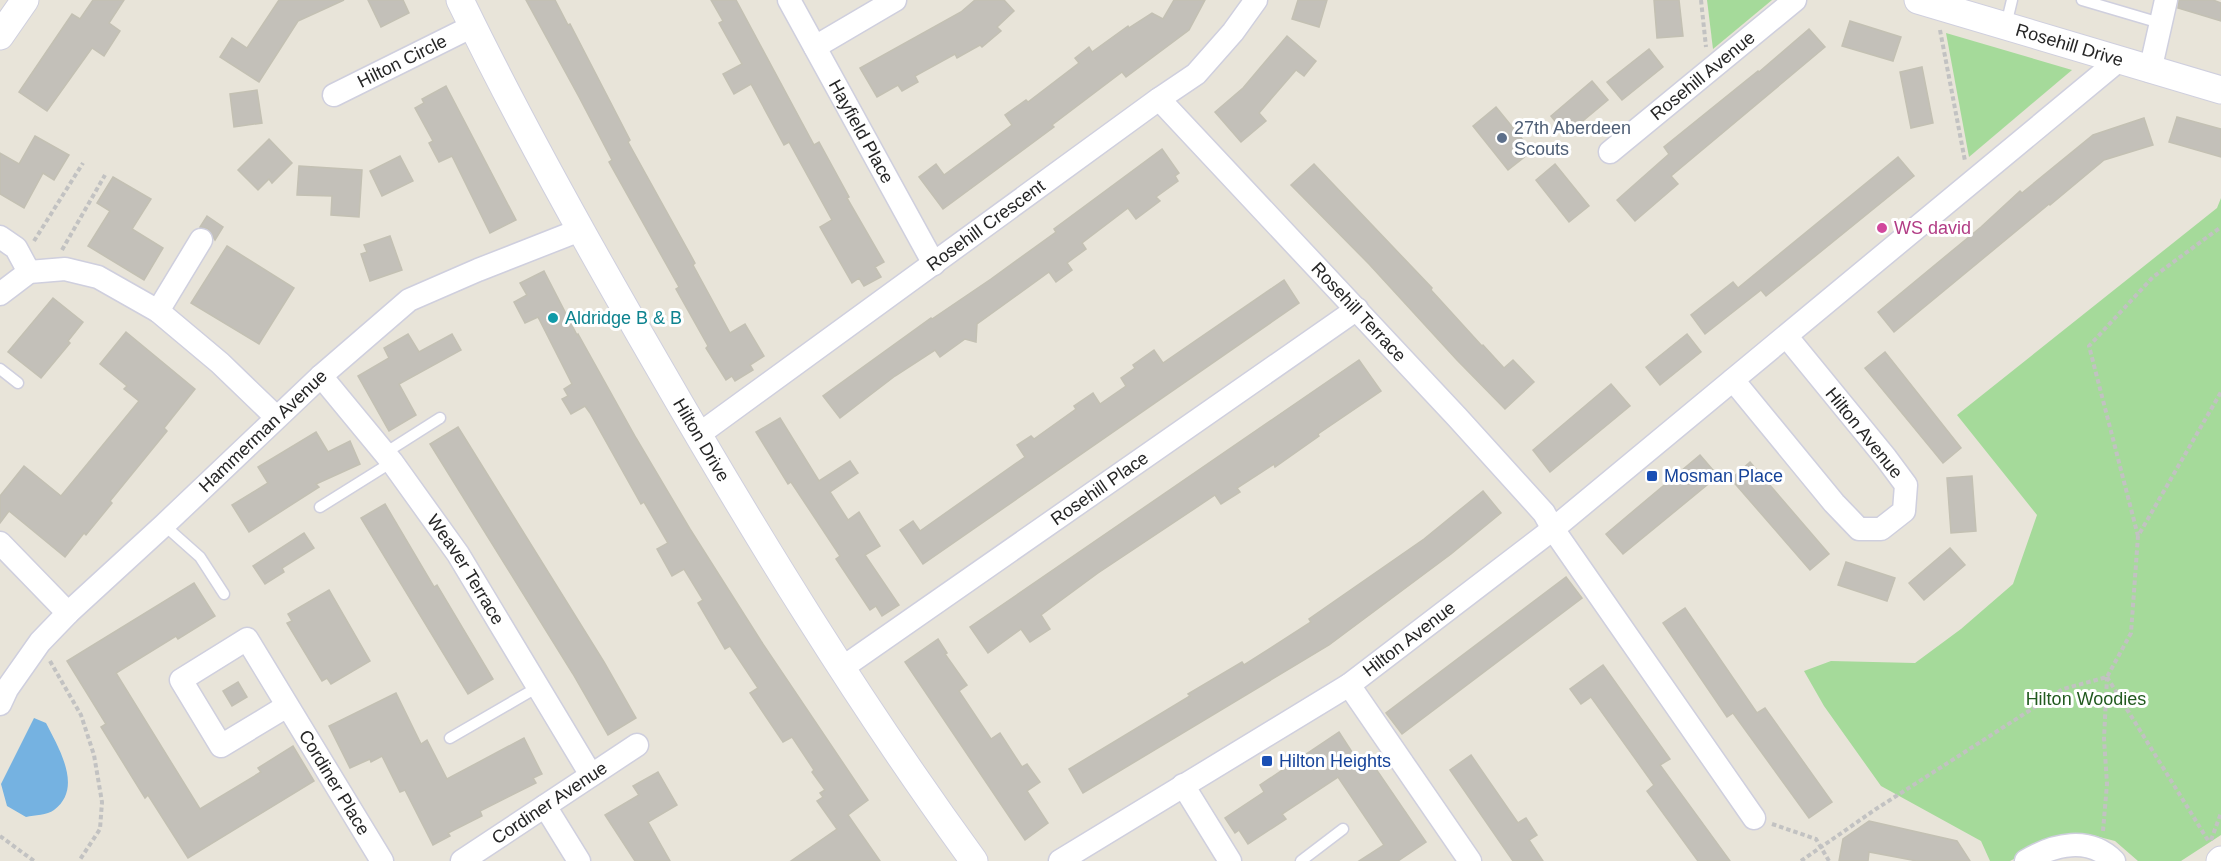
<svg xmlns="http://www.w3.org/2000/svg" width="2221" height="861" viewBox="0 0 2221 861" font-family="Helvetica,sans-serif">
	<rect width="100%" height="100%" fill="#e8e4d9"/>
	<!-- green -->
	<g fill="#a5da9a">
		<path d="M1707,0H1772L1713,49Z"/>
		<path d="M1946,33L2072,70L1969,157Z"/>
		<path d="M2221,198V835L2181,861H2138L2115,841L2088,834L2052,839L2010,861H1990L1981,841L1881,786L1824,706L1804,671L1831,661L1915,663L1961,629L2013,584L2037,515L1957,415L2217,208Z"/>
	</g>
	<!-- water -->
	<path fill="#75b2e1" d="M34,718L46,723C58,747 84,788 54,810C47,815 35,815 26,817L7,806L1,784Z"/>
	<!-- building -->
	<g fill="#c3c0b9" stroke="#c3c0b3" stroke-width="1.5">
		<path d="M93,0H124L109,23L120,31L104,56L92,48L47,111L19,92L72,14L80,19Z"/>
		<path d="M279,0H344L298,21L259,82L220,57L232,38L247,48Z"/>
		<path d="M368,0H403L409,13L381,27Z"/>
		<path d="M526,0H555L568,25L570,24L630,140L628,142L695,263L693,265L730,333L745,324L764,356L750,365L753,370L735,381L732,376L726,380L706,348L708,346L676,289L679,287L609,162L612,160L579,97Z"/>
		<path d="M711,0H736L814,145L819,142L849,197L847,198L884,262L875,267L881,277L864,286L859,278L852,283L820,227L832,220L789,142L784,145L751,84L734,94L723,74L742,64L719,23L723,21Z"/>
		<path d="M975,0H1004L1014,11L997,27L1001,31L982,47L980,45L957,58L955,54L915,76L918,82L902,91L898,85L877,97L860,68L961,12Z"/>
		<path d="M1174,0H1205L1189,30L1126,77L1122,72L1052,125L1054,127L943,209L919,177L936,164L944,175L1012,125L1005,115L1026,100L1028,102L1079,63L1075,58L1089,47L1092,52L1128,26L1129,28L1152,13L1163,19Z"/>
		<path d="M1298,0H1327L1319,27L1292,19Z"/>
		<path d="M1654,0H1679L1683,36L1657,38Z"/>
		<path d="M2179,0H2213L2221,3V21L2178,8Z"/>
		<path d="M1850,21L1901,37L1893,61L1842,46Z"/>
		<path d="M1809,29L1825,47L1671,176L1678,184L1635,221L1617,200L1669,154L1664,147L1758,71L1759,72Z"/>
		<path d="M1287,36L1316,61L1304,76L1296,70L1259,113L1266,121L1241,142L1215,112L1243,88Z"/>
		<path d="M1649,49L1663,67L1622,100L1607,82Z"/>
		<path d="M1922,67L1933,123L1911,128L1900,72Z"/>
		<path d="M1592,81L1608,100L1566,135L1551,116Z"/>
		<path d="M446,86L516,220L490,233L452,156L439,162L429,143L433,141L415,108L424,103L422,99Z"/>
		<path d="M257,90L262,123L234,127L230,94Z"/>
		<path d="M1496,107L1532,151L1508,170L1473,126Z"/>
		<path d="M2177,117L2221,129V157L2169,142Z"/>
		<path d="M2144,118L2153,145L2104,160L2050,205L2049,204L1894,332L1878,312L1981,227L2020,191L2022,193L2093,135Z"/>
		<path d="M35,136L69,155L54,180L43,173L24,208L0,194V153L19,164Z"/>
		<path d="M269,139L292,163L272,183L269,179L258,190L238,170Z"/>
		<path d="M1162,149L1179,173L1175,176L1178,181L1156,197L1160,201L1136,219L1128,208L1082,243L1086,249L1067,263L1072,270L1056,282L1049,272L977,324L976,342L965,339L940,357L935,350L895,376L840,418L823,396L931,318L932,319L991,279L1056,232L1054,229Z"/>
		<path d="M400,156L413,181L382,196L370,171Z"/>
		<path d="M1898,157L1914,176L1766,296L1761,290L1705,334L1691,315L1733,282L1738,288Z"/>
		<path d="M1314,164L1432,288L1431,290L1482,346L1483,345L1504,368L1513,360L1534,382L1505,409L1457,360L1369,264L1291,185Z"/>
		<path d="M1555,164L1589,206L1569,222L1536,180Z"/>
		<path d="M299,166L362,170L359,217L331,215L332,196L297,195Z"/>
		<path d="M113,177L151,199L132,229L163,248L144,280L88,246L110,211L97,203Z"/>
		<path d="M207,216L223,227L215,240L208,229L200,227Z"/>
		<path d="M390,236L402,270L370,281L361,254L367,252L364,245Z"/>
		<path d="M227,246L294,288L259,344L191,303Z"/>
		<path d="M544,271L577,335L578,334L636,438L690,529L761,641L868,800L848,815L880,861H791L837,829L817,801L823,797L820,793L825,790L812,772L814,770L792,737L783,742L750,693L758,688L730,646L725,649L698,603L703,600L684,569L672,576L657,549L668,543L644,502L641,504L590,413L585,406L571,414L562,399L568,396L564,389L572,384L538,317L525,323L514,302L527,295L520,283Z"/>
		<path d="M1284,280L1299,303L923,564L900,530L913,521L920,531L1025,457L1017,445L1031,436L1034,439L1076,409L1074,406L1093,393L1100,404L1126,386L1121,378L1135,368L1133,365L1154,350L1163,363Z"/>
		<path d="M53,298L83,322L68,341L70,343L41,378L8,352Z"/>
		<path d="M126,332L195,389L164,428L167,431L110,501L112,503L86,535L84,533L65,557L9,511L0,523V496L24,466L61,496L139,401L124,389L127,386L100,364Z"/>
		<path d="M408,334L419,352L452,334L461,350L399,384L416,415L389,431L358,376L389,358L384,348Z"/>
		<path d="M1687,334L1701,352L1660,385L1646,367Z"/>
		<path d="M1885,352L1961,448L1943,463L1865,368Z"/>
		<path d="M1359,360L1381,391L1318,434L1319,436L1275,467L1274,464L1237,488L1240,492L1221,504L1215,495L1098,573L1041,615L1050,629L1030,642L1021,629L988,653L970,627Z"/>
		<path d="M1611,384L1630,406L1550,472L1533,450Z"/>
		<path d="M780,418L819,481L850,461L858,473L830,492L848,520L859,512L880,546L865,555L899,605L882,616L876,606L870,610L836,559L840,556L791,482L788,484L756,432Z"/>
		<path d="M458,427L604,662L636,718L608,735L573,674L430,444Z"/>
		<path d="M316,432L328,452L350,441L360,464L316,484L319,487L249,532L232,505L268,483L258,467Z"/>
		<path d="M1700,455L1718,476L1623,554L1606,534Z"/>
		<path d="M1750,462L1829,554L1810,570L1731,479Z"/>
		<path d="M1972,476L1976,531L1951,533L1947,478Z"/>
		<path d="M1483,491L1501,513L1451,554L1329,645L1083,793L1069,769L1190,696L1188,694L1242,662L1244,665L1311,622L1309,619L1424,539Z"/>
		<path d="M385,504L434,587L437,585L493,679L468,694L361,518Z"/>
		<path d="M304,533L314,548L282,568L284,572L265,584L253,566Z"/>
		<path d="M1950,548L1965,565L1924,600L1909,583Z"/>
		<path d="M1846,562L1895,578L1887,601L1838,585Z"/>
		<path d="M1566,577L1582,598L1402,734L1386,713Z"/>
		<path d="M194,583L215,616L178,639L176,636L116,673L200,809L261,772L258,768L293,746L314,781L188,858L148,795L145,798L101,727L106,724L67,661Z"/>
		<path d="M329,590L370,661L331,684L327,678L322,681L287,623L292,621L288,614Z"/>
		<path d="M1685,608L1757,713L1765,708L1832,802L1809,818L1733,713L1727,717L1663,623Z"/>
		<path d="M938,639L947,653L945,654L967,685L959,691L991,739L1000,733L1022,767L1027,764L1040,782L1027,791L1048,823L1025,840L905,662Z"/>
		<path d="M1603,665L1670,759L1660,765L1730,861H1698L1647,791L1654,785L1591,697L1581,704L1570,689Z"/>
		<path d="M238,682L247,697L232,706L223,691Z"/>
		<path d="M396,693L421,744L427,740L447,779L524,738L542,774L533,778L536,783L480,811L482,816L448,833L450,836L433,845L405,790L400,792L382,756L371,762L370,759L350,768L329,726Z"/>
		<path d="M1339,732L1365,772L1374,766L1426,842L1398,861H1359L1384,845L1338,777L1282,814L1286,819L1248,844L1239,830L1235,833L1225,818L1264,792L1260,785Z"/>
		<path d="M1471,755L1518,823L1526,818L1537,835L1529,840L1543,861H1513L1450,770Z"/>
		<path d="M658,772L677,805L648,822L670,861H635L605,815L639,795L633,786Z"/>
		<path d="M1869,821L1957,841L1970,861H1917L1869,852L1868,861H1839L1843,839Z"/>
	</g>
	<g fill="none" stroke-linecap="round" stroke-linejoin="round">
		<!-- service casing -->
		<g stroke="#cfcfde" stroke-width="13">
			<g id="service">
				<path d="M2082,0L2160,23"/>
				<path d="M2006,25L2012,0"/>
				<path d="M0,369L18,383"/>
				<path d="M385,453L440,418"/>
				<path d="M320,507L392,462"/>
				<path d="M164,525L200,557L224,594"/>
				<path d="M450,738L538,687"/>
				<path d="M1301,861L1343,829"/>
			</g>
		</g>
		<!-- minor casing -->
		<g stroke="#cfcfde" stroke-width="25">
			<g id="minor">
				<path id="s1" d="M789,0L934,264"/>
				<path d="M815,47L895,0"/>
				<path d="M2150,71L2166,0"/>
				<path id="s2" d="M334,95L473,26"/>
				<path id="s3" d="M1159,99L1457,417L1544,513L1553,529L1754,818"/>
				<path id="s4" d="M1610,152L1795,0"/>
				<path d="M0,237L16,248L29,272"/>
				<path d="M0,294L29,272L65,269L98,277L158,311L220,363L276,417"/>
				<path d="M158,311L201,240"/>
				<path id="s5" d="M321,376L392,462L458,554L591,775"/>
				<path d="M1733,380L1834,503L1859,529H1881L1904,511L1906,485L1886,458L1787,337"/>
				<path id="s6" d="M698,435L1159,99L1196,74L1233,32L1256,0"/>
				<path d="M0,543L68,613"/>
				<path id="s7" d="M842,668L1357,309"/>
				<path d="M1349,685L1470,861"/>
				<path id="s8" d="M0,704L7,689L40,642L68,613L164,525L321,376L409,300L478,270L580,230"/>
				<path id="s9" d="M287,706L221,746L181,680L247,639L382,861"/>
				<path d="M1183,785L1230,861"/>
				<path d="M545,806L579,861"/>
				<path id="s10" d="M462,861L637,745"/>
				<path id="s11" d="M1060,861L1349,685L1553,529L2119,60"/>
				<path d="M2026,861C2054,844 2089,836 2114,861"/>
			</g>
		</g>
		<!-- tertiary casing -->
		<g stroke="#cfcfde" stroke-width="29">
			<g id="tertiary">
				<path id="s12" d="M460,0C520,124 588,245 657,364C755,534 858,702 974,861"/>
				<path id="s13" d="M1918,0L2221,90"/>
				<path d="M0,36L25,0"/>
				<path d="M2220,861L2221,860"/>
			</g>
		</g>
		<!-- path -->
		<g stroke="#c2c2c2" stroke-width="4" stroke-dasharray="4.5 3" stroke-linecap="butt">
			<path d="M1701,0L1706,47"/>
			<path d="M1940,30L1965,161"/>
			<path d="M34,241L83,163"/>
			<path d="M62,250L105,175"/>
			<path d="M2138,536L2089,346L2153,277L2221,227"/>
			<path d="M50,661L81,715L94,755L102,802L100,829L79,861"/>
			<path d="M2107,677L2209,842"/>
			<path d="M1772,824L1816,839L1829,861"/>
			<path d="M2103,831L2107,784L2104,739L2107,677"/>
			<path d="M0,836L34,861"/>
			<path d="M2211,840L2221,813"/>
			<path d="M1801,861L1876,809L2063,689L2107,677L2131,633L2138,536L2221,392"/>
		</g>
		<!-- service -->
		<use href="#service" stroke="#fff" stroke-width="10"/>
		<!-- minor -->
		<use href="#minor" stroke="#fff" stroke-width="22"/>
		<!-- tertiary -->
		<use href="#tertiary" stroke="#fff" stroke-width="27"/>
	</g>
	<!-- markers -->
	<circle fill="#5c6f8a" stroke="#fff" stroke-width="2" cx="1502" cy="138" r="6"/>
	<circle fill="#d1479c" stroke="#fff" stroke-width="2" cx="1882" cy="228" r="6"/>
	<circle fill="#0f9aa8" stroke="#fff" stroke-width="2" cx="553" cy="318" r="6"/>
	<g fill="#1a4fb4" stroke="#fff" stroke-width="2">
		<rect x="1646" y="470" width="12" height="12" rx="3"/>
		<rect x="1261" y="755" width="12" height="12" rx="3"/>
	</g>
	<g text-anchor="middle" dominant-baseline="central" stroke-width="6" stroke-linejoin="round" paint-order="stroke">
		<!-- street labels -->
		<g font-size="18" fill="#262626" stroke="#fff">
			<text stroke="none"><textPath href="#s13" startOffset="158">Rosehill Drive</textPath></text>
			<text stroke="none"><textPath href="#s2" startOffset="76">Hilton Circle</textPath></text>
			<text stroke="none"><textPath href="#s4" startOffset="120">Rosehill Avenue</textPath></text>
			<text stroke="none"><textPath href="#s1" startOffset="150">Hayfield Place</textPath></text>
			<text stroke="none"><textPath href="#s6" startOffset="356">Rosehill Crescent</textPath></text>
			<text stroke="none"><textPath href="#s3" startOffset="292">Rosehill Terrace</textPath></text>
			<text stroke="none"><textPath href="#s8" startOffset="381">Hammerman Avenue</textPath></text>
			<text transform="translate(1864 433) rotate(51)">Hilton Avenue</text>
			<text stroke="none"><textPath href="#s12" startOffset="502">Hilton Drive</textPath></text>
			<text stroke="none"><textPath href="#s7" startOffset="314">Rosehill Place</textPath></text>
			<text stroke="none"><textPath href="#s5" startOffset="242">Weaver Terrace</textPath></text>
			<text stroke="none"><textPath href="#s11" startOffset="414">Hilton Avenue</textPath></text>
			<text stroke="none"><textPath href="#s9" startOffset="400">Cordiner Place</textPath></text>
			<text stroke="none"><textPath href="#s10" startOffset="105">Cordiner Avenue</textPath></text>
		</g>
		<!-- service labels -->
		<g font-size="18" fill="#4e5e75" stroke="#fff" text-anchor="start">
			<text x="1514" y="128">27th Aberdeen<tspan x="1514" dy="21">Scouts</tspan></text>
		</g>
		<!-- hotel labels -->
		<g font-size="18" fill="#b23c85" stroke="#fff" text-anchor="start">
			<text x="1894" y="228">WS david</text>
		</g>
		<!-- culture labels -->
		<g font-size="18" fill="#0d838f" stroke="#fff" text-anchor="start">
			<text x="565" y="318">Aldridge B &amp; B</text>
		</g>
		<!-- transit labels -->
		<g font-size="18" fill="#164399" stroke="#fff" text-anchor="start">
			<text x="1664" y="476">Mosman Place</text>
			<text x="1279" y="761">Hilton Heights</text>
		</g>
		<!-- park labels -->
		<g font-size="18" fill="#225a1f" stroke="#fff">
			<text x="2086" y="699">Hilton Woodies</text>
		</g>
	</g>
</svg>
